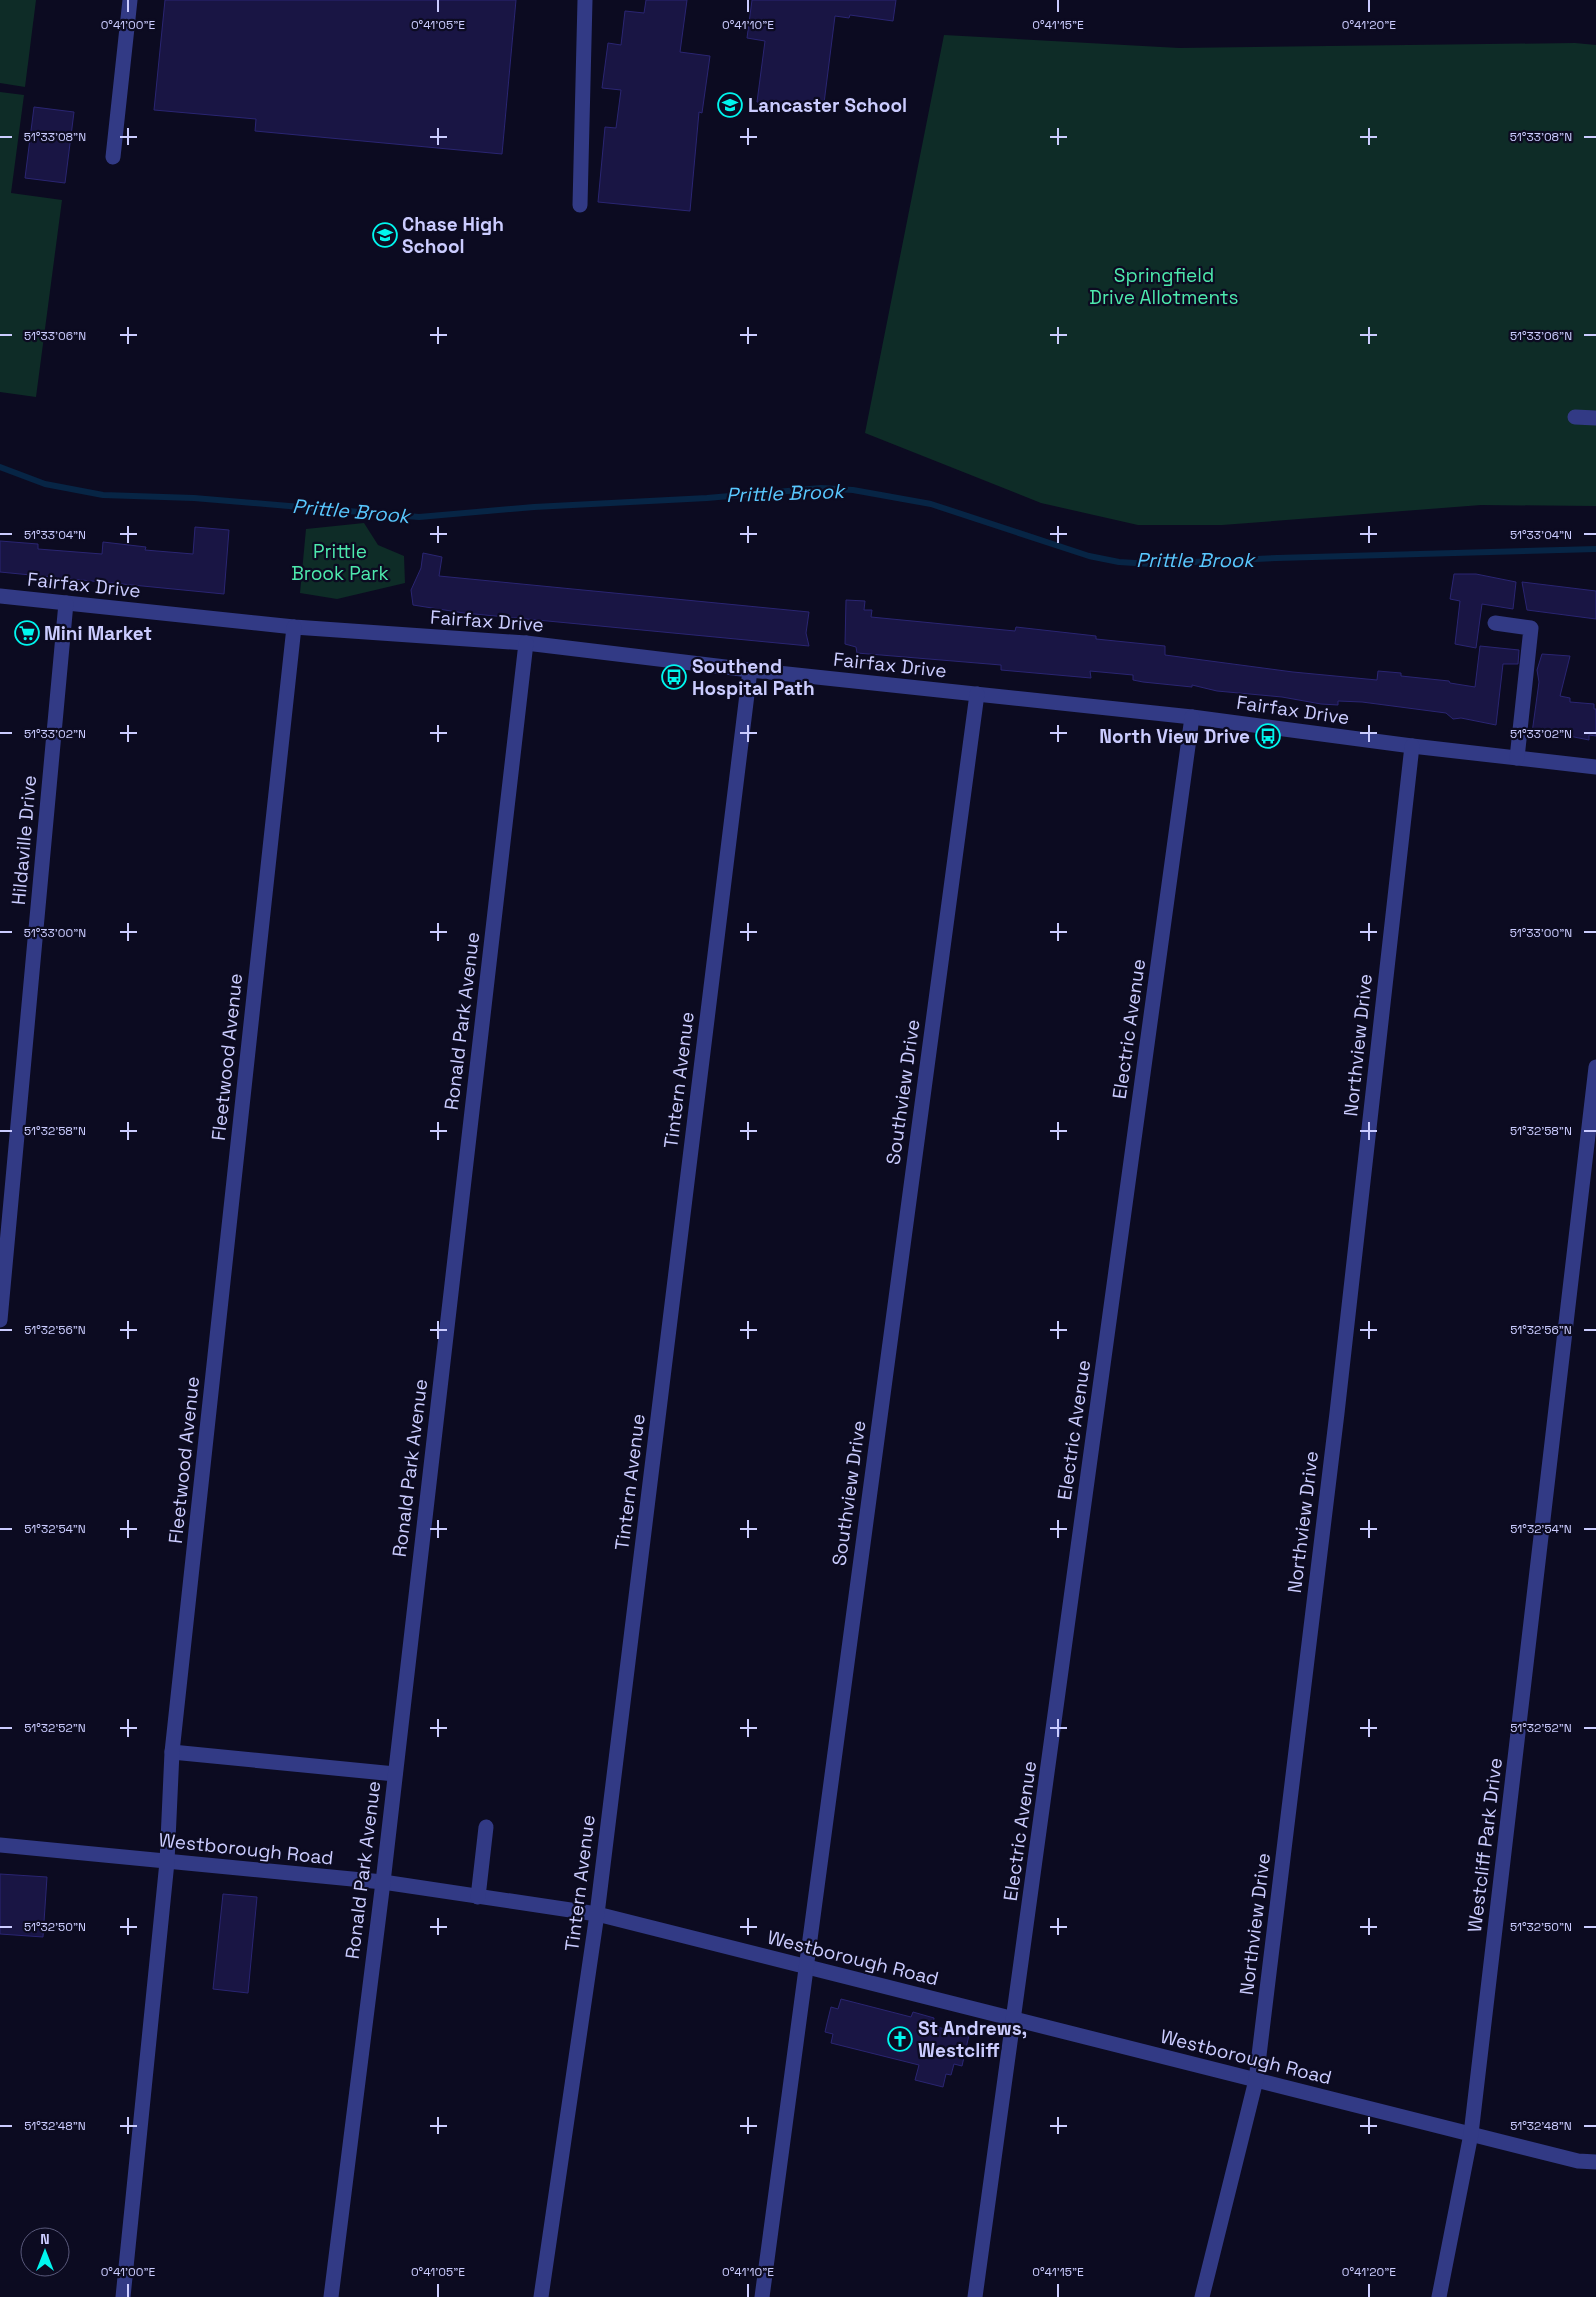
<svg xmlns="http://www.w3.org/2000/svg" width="1596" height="2297" viewBox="0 0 1596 2297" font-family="'Space Grotesk',sans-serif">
	<rect width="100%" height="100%" fill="#0c0b21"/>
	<!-- green -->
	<g fill="#0e2c27">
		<path d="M0,0H36L25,87L0,83Z"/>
		<path d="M944,35L1179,48L1575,43L1596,45V506L1481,505L1222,525H1138L1041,503L865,433Z"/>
		<path d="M0,92L24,95L11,193L62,200L36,397L0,392Z"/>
		<path d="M364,523L378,545L404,556L405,583L337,599L300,593L306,529Z"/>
	</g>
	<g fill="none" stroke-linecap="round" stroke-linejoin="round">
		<!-- stream -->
		<path stroke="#072545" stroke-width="6" d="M0,467L45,484L103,495L194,498L419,517L534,507L707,498L821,488L853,490L931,504L1089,556L1119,562L1151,564L1277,558L1596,549"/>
	</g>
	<!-- building -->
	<g fill="#191544" stroke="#2a2572">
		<path d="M165,0H516L502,154L255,131L256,119L154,110Z"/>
		<path d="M646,0H687L680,52L710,56L702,113L699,112L690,211L598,202L605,127L616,128L621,90L602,88L608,43L621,45L625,11L644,13Z"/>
		<path d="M752,0H896L893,21L850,15L849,18L835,16L823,111L757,102L765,41L747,38Z"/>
		<path d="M34,107L74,112L65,183L25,178Z"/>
		<path d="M195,527L229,530L224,594L0,572V541L38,544V549L102,554L103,542L146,547L145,550L193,554Z"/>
		<path d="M423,553L442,557L439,576L809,612L806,633L809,646L464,613L413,605L411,590L421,568Z"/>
		<path d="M1454,574H1476L1516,582L1513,609L1482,604L1476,648L1455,644L1460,601L1450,599Z"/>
		<path d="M1522,582L1596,591V619L1527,610Z"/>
		<path d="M846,600L865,601L864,610H872L871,617L1015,631L1016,627L1096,636V639L1165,646V655L1293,672L1377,680L1378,671L1401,673V676L1449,681L1450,683L1475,687L1480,646L1519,650L1518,664H1503L1496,725L1461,718L1453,719L1446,713L1362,702L1338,701V705L1321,704L1282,697L1217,691L1192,685V687L1143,682L1133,680V675L1090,671L1091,678L1001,670V665L857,653L856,647L845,644Z"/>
		<path d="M1542,654L1570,656L1560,696L1570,698V702L1594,704V709H1596V736L1589,735V740L1564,735L1532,733L1539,682L1537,670Z"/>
		<path d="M0,1874L47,1877L43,1937L0,1934Z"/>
		<path d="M223,1894L257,1897L248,1993L213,1989Z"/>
		<path d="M841,1999L911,2017L913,2012L934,2018L933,2026L969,2035L962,2066L954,2064L951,2075L946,2074L943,2087L915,2080L919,2065L831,2043L833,2034L825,2032L827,2023L831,2007L838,2009Z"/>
	</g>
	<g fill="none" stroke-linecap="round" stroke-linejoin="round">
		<!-- minor -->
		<g stroke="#323a85" stroke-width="15">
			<path d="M113,157L130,0"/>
			<path d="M580,205L585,0"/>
			<path d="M1575,417L1596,418"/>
			<path d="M0,596L294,627L526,643L750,670L1192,717L1412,746L1596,767"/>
			<path d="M1495,623L1531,628L1517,758"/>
			<path d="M0,1320L66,603"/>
			<path d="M172,1752L395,1774"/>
			<path d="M0,1845L383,1882L597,1914L1578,2161L1596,2162"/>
			<path d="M478,1897L486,1827"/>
			<path d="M123,2297L167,1862L172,1752L294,627"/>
			<path d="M331,2297L383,1882L526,643"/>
			<path d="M541,2297L597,1914L750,670"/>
			<path d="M762,2297L977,694"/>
			<path d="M975,2297L1192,717"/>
			<path d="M1202,2297L1256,2080L1337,1413L1412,746"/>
			<path d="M1439,2297L1471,2134L1596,1067"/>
		</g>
	</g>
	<!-- ticks -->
	<path fill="none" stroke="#cbccff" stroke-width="2" d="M128,0V12M438,0V12M748,0V12M1058,0V12M1369,0V12M128,128V145M438,128V145M748,128V145M1058,128V145M1369,128V145M0,137H12M120,137H137M430,137H447M740,137H757M1050,137H1067M1360,137H1377M1584,137H1596M128,327V344M438,327V344M748,327V344M1058,327V344M1369,327V344M0,335H12M120,335H137M430,335H447M740,335H757M1050,335H1067M1360,335H1377M1584,335H1596M128,526V543M438,526V543M748,526V543M1058,526V543M1369,526V543M0,534H12M120,534H137M430,534H447M740,534H757M1050,534H1067M1360,534H1377M1584,534H1596M128,725V742M438,725V742M748,725V742M1058,725V742M1369,725V742M0,733H12M120,733H137M430,733H447M740,733H757M1050,733H1067M1360,733H1377M1584,733H1596M128,923V941M438,923V941M748,923V941M1058,923V941M1369,923V941M0,932H12M120,932H137M430,932H447M740,932H757M1050,932H1067M1360,932H1377M1584,932H1596M128,1122V1140M438,1122V1140M748,1122V1140M1058,1122V1140M1369,1122V1140M0,1131H12M120,1131H137M430,1131H447M740,1131H757M1050,1131H1067M1360,1131H1377M1584,1131H1596M128,1321V1339M438,1321V1339M748,1321V1339M1058,1321V1339M1369,1321V1339M0,1330H12M120,1330H137M430,1330H447M740,1330H757M1050,1330H1067M1360,1330H1377M1584,1330H1596M128,1520V1538M438,1520V1538M748,1520V1538M1058,1520V1538M1369,1520V1538M0,1529H12M120,1529H137M430,1529H447M740,1529H757M1050,1529H1067M1360,1529H1377M1584,1529H1596M128,1719V1737M438,1719V1737M748,1719V1737M1058,1719V1737M1369,1719V1737M0,1728H12M120,1728H137M430,1728H447M740,1728H757M1050,1728H1067M1360,1728H1377M1584,1728H1596M128,1918V1935M438,1918V1935M748,1918V1935M1058,1918V1935M1369,1918V1935M0,1927H12M120,1927H137M430,1927H447M740,1927H757M1050,1927H1067M1360,1927H1377M1584,1927H1596M128,2117V2134M438,2117V2134M748,2117V2134M1058,2117V2134M1369,2117V2134M0,2126H12M120,2126H137M430,2126H447M740,2126H757M1050,2126H1067M1360,2126H1377M1584,2126H1596M128,2284V2297M438,2284V2297M748,2284V2297M1058,2284V2297M1369,2284V2297"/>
	<!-- icons -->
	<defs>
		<g id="school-ring" transform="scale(1.25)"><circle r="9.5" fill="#0c0b21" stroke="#00f6ee" stroke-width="1.5"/><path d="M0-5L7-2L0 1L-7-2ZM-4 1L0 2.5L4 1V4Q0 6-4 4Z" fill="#00f6ee"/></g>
		<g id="supermarket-ring" transform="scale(1.25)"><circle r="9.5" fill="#0c0b21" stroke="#00f6ee" stroke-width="1.5"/><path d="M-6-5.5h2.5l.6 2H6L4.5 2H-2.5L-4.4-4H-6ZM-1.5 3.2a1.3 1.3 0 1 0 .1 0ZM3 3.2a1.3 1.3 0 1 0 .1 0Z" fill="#00f6ee"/></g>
		<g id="bus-ring" transform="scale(1.25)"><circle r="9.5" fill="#0c0b21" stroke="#00f6ee" stroke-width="1.5"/><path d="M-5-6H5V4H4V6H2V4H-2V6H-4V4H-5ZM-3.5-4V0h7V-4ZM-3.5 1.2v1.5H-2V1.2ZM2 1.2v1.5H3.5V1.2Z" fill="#00f6ee"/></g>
		<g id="church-ring" transform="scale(1.25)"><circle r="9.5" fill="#0c0b21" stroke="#00f6ee" stroke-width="1.5"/><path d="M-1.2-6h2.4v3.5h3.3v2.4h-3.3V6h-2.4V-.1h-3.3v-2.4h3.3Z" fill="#00f6ee"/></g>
	</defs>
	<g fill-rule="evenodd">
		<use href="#school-ring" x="730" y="105"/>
		<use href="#school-ring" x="385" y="235"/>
		<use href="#supermarket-ring" x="27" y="633"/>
		<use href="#bus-ring" x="674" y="677"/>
		<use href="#bus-ring" x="1268" y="736"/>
		<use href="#church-ring" x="900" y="2039"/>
	</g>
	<g text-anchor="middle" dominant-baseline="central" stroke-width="4.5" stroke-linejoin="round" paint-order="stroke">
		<!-- poi labels -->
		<g font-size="19" font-weight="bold" fill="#cbccff" stroke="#0c0b21" text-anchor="start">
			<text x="748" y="105">Lancaster School</text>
			<text x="402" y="224">Chase High<tspan x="402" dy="22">School</tspan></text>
			<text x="44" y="633">Mini Market</text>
			<text x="692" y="666">Southend<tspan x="692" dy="22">Hospital Path</tspan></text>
			<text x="1250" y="736" text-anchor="end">North View Drive</text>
			<text x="918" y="2028">St Andrews,<tspan x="918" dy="22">Westcliff</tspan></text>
		</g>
		<!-- park labels -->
		<g font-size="19" fill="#4de9ad" stroke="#0c0b21">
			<text x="1164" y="275">Springfield<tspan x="1164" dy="22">Drive Allotments</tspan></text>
			<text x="340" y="551">Prittle<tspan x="340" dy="22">Brook Park</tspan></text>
		</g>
		<!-- street labels -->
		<g font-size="19" fill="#cbccff" stroke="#0c0b21">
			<text transform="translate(84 585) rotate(6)">Fairfax Drive</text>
			<text transform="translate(487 621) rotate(4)">Fairfax Drive</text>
			<text transform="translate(890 665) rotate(6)">Fairfax Drive</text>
			<text transform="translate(1293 710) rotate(8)">Fairfax Drive</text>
			<text transform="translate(24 840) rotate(-85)">Hildaville Drive</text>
			<text transform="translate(462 1021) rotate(-83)">Ronald Park Avenue</text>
			<text transform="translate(1129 1029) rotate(-82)">Electric Avenue</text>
			<text transform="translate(1358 1045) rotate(-84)">Northview Drive</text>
			<text transform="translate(227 1057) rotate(-84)">Fleetwood Avenue</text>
			<text transform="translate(679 1080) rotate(-83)">Tintern Avenue</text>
			<text transform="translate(903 1092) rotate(-82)">Southview Drive</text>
			<text transform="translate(1074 1430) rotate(-82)">Electric Avenue</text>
			<text transform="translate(184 1460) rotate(-84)">Fleetwood Avenue</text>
			<text transform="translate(410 1468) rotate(-83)">Ronald Park Avenue</text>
			<text transform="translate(630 1482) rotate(-83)">Tintern Avenue</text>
			<text transform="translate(849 1493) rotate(-82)">Southview Drive</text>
			<text transform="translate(1303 1522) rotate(-83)">Northview Drive</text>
			<text transform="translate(1020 1831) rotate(-82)">Electric Avenue</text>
			<text transform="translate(1485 1845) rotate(-83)">Westcliff Park Drive</text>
			<text transform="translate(246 1849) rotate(6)">Westborough Road</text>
			<text transform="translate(363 1870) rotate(-83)">Ronald Park Avenue</text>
			<text transform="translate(580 1883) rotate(-83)">Tintern Avenue</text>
			<text transform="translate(1255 1924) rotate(-83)">Northview Drive</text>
			<text transform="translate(853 1958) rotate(14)">Westborough Road</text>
			<text transform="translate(1246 2057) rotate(14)">Westborough Road</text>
		</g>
		<!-- water labels -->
		<g font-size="20" font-style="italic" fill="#59c8ff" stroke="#0c0b21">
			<text transform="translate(785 493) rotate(-2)">Prittle Brook</text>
			<text transform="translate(351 511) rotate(5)">Prittle Brook</text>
			<text x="1195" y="560">Prittle Brook</text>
		</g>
	</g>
	<g font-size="12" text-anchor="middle" fill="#cbccff" stroke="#0c0b21" stroke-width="4.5" stroke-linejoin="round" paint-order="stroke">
		<text x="128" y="29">0°41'00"E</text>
		<text x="438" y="29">0°41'05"E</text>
		<text x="748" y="29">0°41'10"E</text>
		<text x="1058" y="29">0°41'15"E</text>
		<text x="1369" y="29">0°41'20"E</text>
		<text x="55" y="141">51°33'08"N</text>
		<text x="1541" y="141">51°33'08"N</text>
		<text x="55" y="340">51°33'06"N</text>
		<text x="1541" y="340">51°33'06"N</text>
		<text x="55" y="539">51°33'04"N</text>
		<text x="1541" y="539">51°33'04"N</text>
		<text x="55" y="738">51°33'02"N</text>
		<text x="1541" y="738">51°33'02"N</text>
		<text x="55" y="937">51°33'00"N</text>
		<text x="1541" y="937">51°33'00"N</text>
		<text x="55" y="1135">51°32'58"N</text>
		<text x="1541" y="1135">51°32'58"N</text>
		<text x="55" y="1334">51°32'56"N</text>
		<text x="1541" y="1334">51°32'56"N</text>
		<text x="55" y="1533">51°32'54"N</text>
		<text x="1541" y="1533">51°32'54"N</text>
		<text x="55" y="1732">51°32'52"N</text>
		<text x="1541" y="1732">51°32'52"N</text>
		<text x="55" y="1931">51°32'50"N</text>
		<text x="1541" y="1931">51°32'50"N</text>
		<text x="55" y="2130">51°32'48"N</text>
		<text x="1541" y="2130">51°32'48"N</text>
		<text x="128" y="2276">0°41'00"E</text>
		<text x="438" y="2276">0°41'05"E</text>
		<text x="748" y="2276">0°41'10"E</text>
		<text x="1058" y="2276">0°41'15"E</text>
		<text x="1369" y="2276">0°41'20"E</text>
	</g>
	<!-- north arrow -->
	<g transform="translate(45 2252)"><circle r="24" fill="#0c0b21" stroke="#58587a"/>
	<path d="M0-4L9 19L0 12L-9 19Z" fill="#00f6ee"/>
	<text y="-8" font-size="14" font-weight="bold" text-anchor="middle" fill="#cbccff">N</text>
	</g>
</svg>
